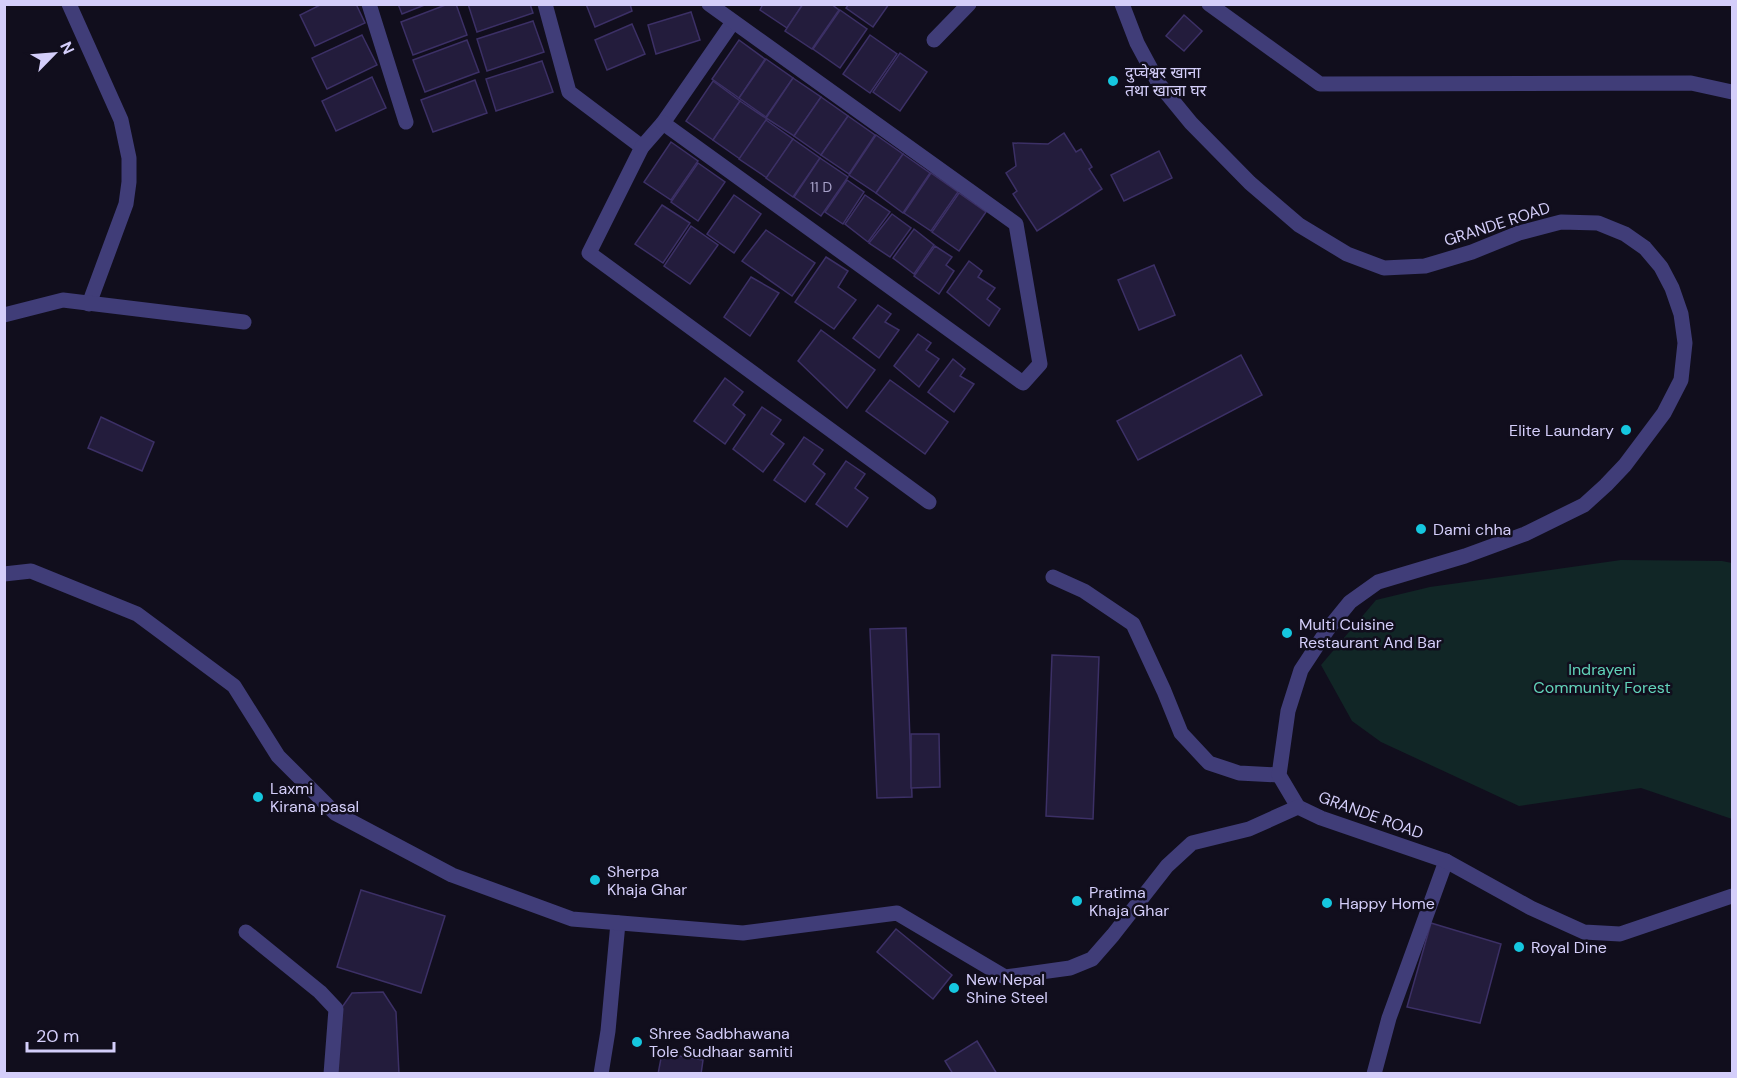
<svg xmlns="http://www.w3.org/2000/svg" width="1737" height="1078" viewBox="0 0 1737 1078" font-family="'DM Sans','Noto Sans Devanagari',sans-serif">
	<rect width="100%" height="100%" fill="#110e1d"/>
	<!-- green -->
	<path fill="#112626" d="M1621,560L1722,561L1732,563V819L1641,788L1519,806L1381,742L1352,721L1321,665L1376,600L1430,587Z"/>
	<!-- building -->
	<g fill="#231c3c" stroke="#3c3066" stroke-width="1.5">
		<path d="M322,4H356L365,23L315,46L300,15Z"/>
		<path d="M398,4H427L402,14Z"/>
		<path d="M448,4H456L467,35L413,55L401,22Z"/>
		<path d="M468,4H530L533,13L477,32Z"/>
		<path d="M586,4H630L632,11L595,27Z"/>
		<path d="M763,4H803L787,28L760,10Z"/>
		<path d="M803,4H831L839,10L812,49L785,31Z"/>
		<path d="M849,4H889L873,27L846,8Z"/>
		<path d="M840,10L867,29L840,68L813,49Z"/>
		<path d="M691,12L700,40L656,54L648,25Z"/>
		<path d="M1184,15L1202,31L1184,51L1166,36Z"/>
		<path d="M533,21L544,52L487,71L477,39Z"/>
		<path d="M632,24L645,54L607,70L595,40Z"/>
		<path d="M362,35L377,65L327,89L312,58Z"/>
		<path d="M870,35L897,54L870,93L843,74Z"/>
		<path d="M467,40L479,72L425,92L413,60Z"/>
		<path d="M739,40L765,59L739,98L712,79Z"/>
		<path d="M900,53L927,72L900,111L873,92Z"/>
		<path d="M766,59L793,78L766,117L739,98Z"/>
		<path d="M542,61L553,92L496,111L486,79Z"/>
		<path d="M372,77L386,108L336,131L322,101Z"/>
		<path d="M793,78L821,97L794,136L766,118Z"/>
		<path d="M475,80L487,113L433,132L421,100Z"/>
		<path d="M713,81L740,101L713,140L686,121Z"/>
		<path d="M821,97L848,116L821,155L794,136Z"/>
		<path d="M740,101L767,119L740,159L713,140Z"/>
		<path d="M848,116L875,135L849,174L821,155Z"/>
		<path d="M766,120L793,139L767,178L739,159Z"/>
		<path d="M1064,133L1076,152L1081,149L1092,167L1089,169L1102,189L1037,231L1013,194L1017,191L1006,173L1016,166L1013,143L1048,144Z"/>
		<path d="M876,135L903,154L876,193L849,175Z"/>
		<path d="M793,139L820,158L793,197L766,178Z"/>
		<path d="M671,142L698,161L671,200L644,182Z"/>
		<path d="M1159,151L1172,178L1124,201L1111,175Z"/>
		<path d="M903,154L930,173L903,213L876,193Z"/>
		<path d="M820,158L848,177L821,216L794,197Z"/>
		<path d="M698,163L725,182L698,221L671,202Z"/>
		<path d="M931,173L958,192L931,231L904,213Z"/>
		<path d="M847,180L864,192L843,224L825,212Z"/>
		<path d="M959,193L986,212L959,251L932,232Z"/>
		<path d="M734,195L761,214L734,253L707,234Z"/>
		<path d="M865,195L890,212L868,242L845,224Z"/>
		<path d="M662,205L690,223L663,263L635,244Z"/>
		<path d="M892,214L911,228L890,257L869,243Z"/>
		<path d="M691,226L718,245L690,284L664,266Z"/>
		<path d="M914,229L934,245L914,274L893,258Z"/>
		<path d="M766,230L815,263L792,296L742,261Z"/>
		<path d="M935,246L952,257L946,265L954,271L939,294L914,276Z"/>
		<path d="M826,257L848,271L838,287L856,300L834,329L795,302Z"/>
		<path d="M969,261L982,271L978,277L995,288L987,299L1000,309L989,326L947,292Z"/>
		<path d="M1154,265L1175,315L1139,330L1118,280Z"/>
		<path d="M751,277L779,293L750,336L724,317Z"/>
		<path d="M878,305L891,314L885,322L899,330L879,358L853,338Z"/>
		<path d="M821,330L875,370L847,408L798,361Z"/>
		<path d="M918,334L931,343L926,350L939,359L919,387L894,366Z"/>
		<path d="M1241,355L1262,395L1138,460L1117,421Z"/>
		<path d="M953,359L965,369L960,376L974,384L954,412L928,392Z"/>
		<path d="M725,378L743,392L733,405L745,415L725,444L694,421Z"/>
		<path d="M890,380L948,422L925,454L866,411Z"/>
		<path d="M762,407L781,420L771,434L784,444L763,472L733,449Z"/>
		<path d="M101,417L154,442L142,471L88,448Z"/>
		<path d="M804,437L823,450L813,464L825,474L805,502L774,480Z"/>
		<path d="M846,461L865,474L855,488L868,498L847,527L816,504Z"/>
		<path d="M906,628L912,797L877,798L870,629Z"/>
		<path d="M1052,655L1099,657L1093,819L1046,816Z"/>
		<path d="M911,734H939L940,787L911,788Z"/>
		<path d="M361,890L445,916L421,993L337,967Z"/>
		<path d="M1431,923L1501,944L1480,1023L1407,1007Z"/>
		<path d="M896,929L952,975L933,999L877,952Z"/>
		<path d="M383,992L396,1012L399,1074H337L340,1010L352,993Z"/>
		<path d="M977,1041L997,1074H953L945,1061Z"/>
		<path d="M662,1053L703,1060L701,1074H658Z"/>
	</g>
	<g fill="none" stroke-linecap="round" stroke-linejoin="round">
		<!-- service -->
		<g stroke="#403d78" stroke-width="15">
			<path d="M369,4L406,122"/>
			<path d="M545,4L569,92L642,147"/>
			<path d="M733,22L663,123L642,147L589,253L929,502"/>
			<path d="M934,40L969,4"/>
			<path d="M663,123L1023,383L1040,364L1016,224L709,4"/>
		</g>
		<!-- minor -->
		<g stroke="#403d78" stroke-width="15">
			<path d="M69,4L121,120L129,158V182L126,204L89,304"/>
			<path d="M1209,4L1320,84L1691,83L1732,92"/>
			<path d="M4,315L63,300L244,322"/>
			<path d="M1053,577L1084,591L1133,624L1164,691L1181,733L1209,763L1239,773L1279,775"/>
			<path d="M246,932L320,992L336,1009L331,1074"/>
			<path d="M601,1074L608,1031L618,923"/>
			<path d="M1374,1074L1389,1018L1446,861"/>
		</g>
		<!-- tertiary -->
		<g stroke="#403d78" stroke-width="15">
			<path d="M1122,4L1137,43L1159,84L1191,123L1250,183L1299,225L1347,254L1384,268L1425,266L1472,252L1519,233L1561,222L1598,223L1625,234L1645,248L1661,267L1672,288L1681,314L1685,343L1681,380L1664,413L1625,465L1606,485L1584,505L1525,534L1465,556L1378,582L1350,602L1328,629L1301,670L1288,711L1279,775L1298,807L1321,818L1446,861L1531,908L1584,932L1620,934L1732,896"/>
			<path d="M4,574L31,571L137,614L234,686L278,756L335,813L452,875L572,919L743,933L897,913L1005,977L1070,968L1092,959L1113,935L1167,866L1192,843L1249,829L1298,807"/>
		</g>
	</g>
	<!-- markers -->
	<g fill="#15c7df" stroke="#110e1d" stroke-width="2">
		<circle cx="1113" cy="81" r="6"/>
		<circle cx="1626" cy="430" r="6"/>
		<circle cx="1421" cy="529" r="6"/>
		<circle cx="1287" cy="633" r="6"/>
		<circle cx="258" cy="797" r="6"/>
		<circle cx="595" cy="880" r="6"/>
		<circle cx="1077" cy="901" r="6"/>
		<circle cx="1327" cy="903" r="6"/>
		<circle cx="1519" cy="947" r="6"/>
		<circle cx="954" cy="988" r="6"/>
		<circle cx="637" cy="1042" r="6"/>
	</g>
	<g text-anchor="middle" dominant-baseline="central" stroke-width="5" stroke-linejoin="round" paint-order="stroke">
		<!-- number labels -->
		<g font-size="14" fill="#a8a2ca">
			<text x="821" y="187">11 D</text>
		</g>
		<!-- poi labels -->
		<g font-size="16" fill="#d4cefa" stroke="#110e1d" text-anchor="start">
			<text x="1125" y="72">दुप्चेश्वर खाना<tspan x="1125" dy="18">तथा खाजा घर</tspan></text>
			<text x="1614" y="430" text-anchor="end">Elite Laundary</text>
			<text x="1433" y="529">Dami chha</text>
			<text x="1299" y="624">Multi Cuisine<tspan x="1299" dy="18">Restaurant And Bar</tspan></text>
			<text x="270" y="788">Laxmi<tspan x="270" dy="18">Kirana pasal</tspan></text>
			<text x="607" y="871">Sherpa<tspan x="607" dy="18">Khaja Ghar</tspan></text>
			<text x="1089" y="892">Pratima<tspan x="1089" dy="18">Khaja Ghar</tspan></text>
			<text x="1339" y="903">Happy Home</text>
			<text x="1531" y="947">Royal Dine</text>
			<text x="966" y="979">New Nepal<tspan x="966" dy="18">Shine Steel</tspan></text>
			<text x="649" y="1033">Shree Sadbhawana<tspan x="649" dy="18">Tole Sudhaar samiti</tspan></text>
		</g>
		<!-- street labels -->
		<g font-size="16" fill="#d4cefa" stroke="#110e1d">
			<text transform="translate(1497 224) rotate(-18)">GRANDE ROAD</text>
			<text transform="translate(1371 815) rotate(20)">GRANDE ROAD</text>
		</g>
		<!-- park labels -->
		<g font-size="16" fill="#62d3b9" stroke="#110e1d">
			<text x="1602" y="669">Indrayeni<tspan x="1602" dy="18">Community Forest</tspan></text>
		</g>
	</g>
	<!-- border -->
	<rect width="1737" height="1078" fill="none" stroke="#d4cefa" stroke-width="12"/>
	<!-- north arrow -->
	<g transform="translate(54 54) rotate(65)" stroke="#110e1d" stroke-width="4.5" paint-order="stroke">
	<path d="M0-4.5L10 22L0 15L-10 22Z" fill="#d4cefa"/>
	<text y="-9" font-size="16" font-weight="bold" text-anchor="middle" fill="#d4cefa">N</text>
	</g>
	<!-- scale -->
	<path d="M27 1042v9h87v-9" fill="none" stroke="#d4cefa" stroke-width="3"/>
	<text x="36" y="1042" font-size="18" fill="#d4cefa" stroke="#110e1d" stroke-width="4.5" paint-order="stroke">20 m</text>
</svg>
